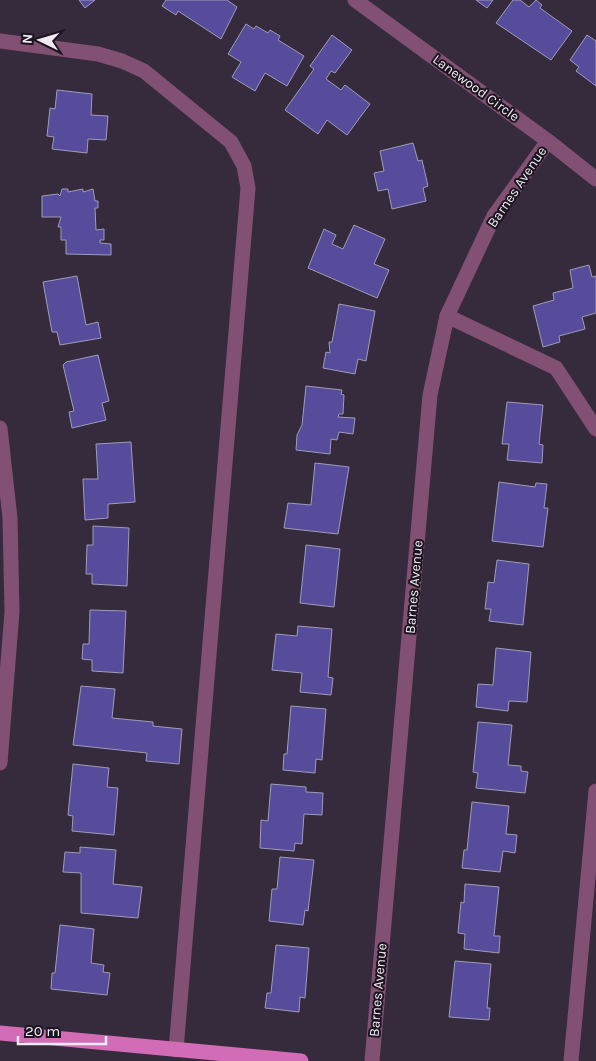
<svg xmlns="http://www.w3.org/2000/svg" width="596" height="1061" viewBox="0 0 596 1061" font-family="Karla,sans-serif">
	<rect width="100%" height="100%" fill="#362a3d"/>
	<!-- building -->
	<g fill="#564c9b" stroke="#9e9db7">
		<path d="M79,0H95L85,8Z"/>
		<path d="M166,0H227L237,7L221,39L178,11L176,15L162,6Z"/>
		<path d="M476,0H493L487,8Z"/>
		<path d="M513,0H520L529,7L536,0L542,5L540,8L572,31L551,60L496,23Z"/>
		<path d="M246,24L254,29L256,26L268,33L270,30L280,36L278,40L304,56L287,86L265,73L255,91L232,77L241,62L228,54Z"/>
		<path d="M332,35L352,50L335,73L331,71L326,79L341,90L345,85L370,104L347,135L327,120L318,134L285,110L314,69L310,66Z"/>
		<path d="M587,35L596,41V86L576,71L579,67L570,60Z"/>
		<path d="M57,90L92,94L91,115L108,116L106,140L88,139L87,153L52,149L54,137L47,136L50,108L55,109Z"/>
		<path d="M413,143L418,161L422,160L428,186L423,188L426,201L392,209L388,189L378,191L374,173L384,171L380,151Z"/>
		<path d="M62,189H68V192L83,189V192L93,189L95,201H98V208H95L96,230L104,229V240H100V243L111,244V255L66,254V240H61V227H58L61,217H42V196L58,194L60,196Z"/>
		<path d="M354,225L385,239L374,264L389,270L377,298L308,268L324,229L336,235L332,244L343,249Z"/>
		<path d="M589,265L592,277L596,276V313L582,317L585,329L559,336L560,342L543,347L533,306L554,300L553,293L573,288L570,270Z"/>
		<path d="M77,276L86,325L98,322L101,338L60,345L57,332H52L43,282Z"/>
		<path d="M339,304L375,311L366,361L358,359L355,374L323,368L326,352L330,353L329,342H332Z"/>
		<path d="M98,355L109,401L102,403L106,420L72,428L69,412L74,411L63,365L66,362Z"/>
		<path d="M306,386L342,390L341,394L344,395L343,414H339L338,417L355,418L353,434L339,432L337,440L331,439L330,454L296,450L297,435L302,425Z"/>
		<path d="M507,402L543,405L539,444L543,445L542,463L507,460L509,444H502Z"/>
		<path d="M131,442L135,502L108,504V518L85,520L83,479H98L96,444Z"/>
		<path d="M315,463L349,467L338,534L284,528L288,503L311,505Z"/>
		<path d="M499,482L535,487L536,483L547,484L544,508H548L543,547L492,541Z"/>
		<path d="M93,526L129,528L127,586L92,584V574H86L87,545H93Z"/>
		<path d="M306,545L340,549L334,607L300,603Z"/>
		<path d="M497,560L529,564L523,625L489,621L491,609H485L488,582L494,583Z"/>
		<path d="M90,610L126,611L123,673L92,671V660L82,659L83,644H89Z"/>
		<path d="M298,626L332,629L328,677L333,678L331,695L300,692L302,673L272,670L276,634L297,636Z"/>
		<path d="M496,648L531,652L527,702L509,701L508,711L476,707L478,684L493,685Z"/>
		<path d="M81,686L115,689L112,718L153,722V726L182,729L179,764L146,761L147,753L73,745Z"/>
		<path d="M291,706L326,709L322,760L316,759L315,773L283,770L284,754H287Z"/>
		<path d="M478,722L512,725L508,765L521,766V771L528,772L525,793L476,788L478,773L473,772Z"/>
		<path d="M73,764L109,768L107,787L118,788L114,835L72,831L73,816L68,815Z"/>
		<path d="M271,784L306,787V792L323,793L322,815L304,814L302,844L295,843L294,851L260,848L261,820L268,821Z"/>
		<path d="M472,802L509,806L506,834L517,835L515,853L503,851L500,872L462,868L464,850H467Z"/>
		<path d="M80,847L116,850L113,884L142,887L138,918L81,913V873L63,872L65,852L80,853Z"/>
		<path d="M280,857L314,860L308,911L305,910L303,925L269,921L272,889H277Z"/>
		<path d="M465,884L499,887L494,936H500L499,953L464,949L465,934L458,933L461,902L464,903Z"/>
		<path d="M60,925L94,929L91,963L104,965L103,972L110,973L107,995L51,989L52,973H55Z"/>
		<path d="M276,945L309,948L305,998L300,997L299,1012L265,1008L267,993H271Z"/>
		<path d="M455,961L491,964L487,1008H490L489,1020L449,1017Z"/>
	</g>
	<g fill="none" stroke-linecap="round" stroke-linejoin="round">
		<!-- minor -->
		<g stroke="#825073" stroke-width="15">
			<path d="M355,0L548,141L596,179"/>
			<path d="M0,41L98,54L122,61L144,71L231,142L244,166L248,188L176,1050"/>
			<path d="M447,316L556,368L596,429"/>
			<path d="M0,428L10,518L12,612L0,763"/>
			<path d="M372,1061L430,395L447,316L494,216L548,141"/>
			<path d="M571,1061L596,791"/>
		</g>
		<!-- major -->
		<path stroke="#d26cb6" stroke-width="15" d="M0,1033L301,1061"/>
	</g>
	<g text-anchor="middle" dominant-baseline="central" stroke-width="4" stroke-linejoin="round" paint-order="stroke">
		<!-- street labels -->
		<g font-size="14" fill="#f1e9f6" stroke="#1a151e">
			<text transform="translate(476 88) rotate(36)">Lanewood Circle</text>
			<text transform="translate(517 187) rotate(-56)">Barnes Avenue</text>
			<text transform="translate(414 587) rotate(-85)">Barnes Avenue</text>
			<text transform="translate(378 990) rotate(-85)">Barnes Avenue</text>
		</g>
	</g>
	<!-- north arrow -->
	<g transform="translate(40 40) rotate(275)" stroke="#1a151e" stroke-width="4" paint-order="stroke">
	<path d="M0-4L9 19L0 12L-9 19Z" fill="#f1e9f6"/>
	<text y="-8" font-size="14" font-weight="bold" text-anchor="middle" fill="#f1e9f6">N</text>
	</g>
	<!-- scale -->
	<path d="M18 1036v8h88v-8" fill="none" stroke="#f1e9f6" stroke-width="2.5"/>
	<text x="25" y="1036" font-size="15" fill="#f1e9f6" stroke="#1a151e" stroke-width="4" paint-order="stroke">20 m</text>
</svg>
